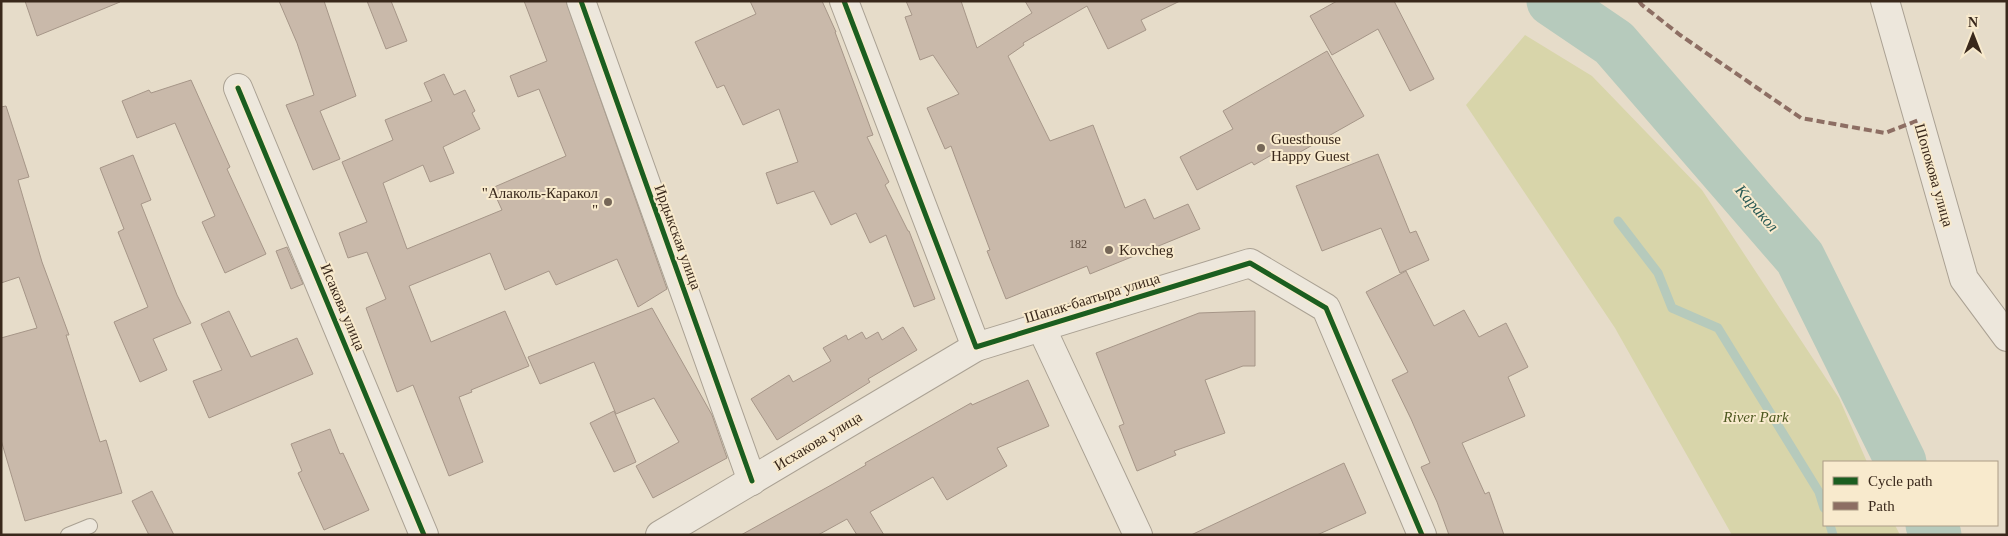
<svg xmlns="http://www.w3.org/2000/svg" width="2008" height="536" viewBox="0 0 2008 536" font-family="Georgia,serif">
	<rect width="100%" height="100%" fill="#e6dcc9"/>
	<!-- green -->
	<path fill="#d8d5aa" d="M1525,35L1592,76L1702,190L1839,398L1867,462H1824V525H1895L1900,535H1732L1615,328L1466,105Z"/>
	<g fill="none" stroke-linecap="round" stroke-linejoin="round">
		<!-- stream -->
		<g stroke="#b6cabc" stroke-width="9">
			<path d="M1618,221L1658,273L1672,308L1718,328L1819,492L1824,508"/>
			<path d="M1830,525L1833,535"/>
		</g>
		<!-- river -->
		<g stroke="#b6cabc" stroke-width="51">
			<path d="M1552,1L1614,43L1800,258L1901,462"/>
			<path d="M1931,525L1936,535"/>
		</g>
	</g>
	<!-- building -->
	<g fill="#c9b9aa" stroke="#a69688">
		<path d="M25,1H120V2L37,36Z"/>
		<path d="M279,1H324L356,96L320,111L340,159L313,170L286,105L314,95L297,43Z"/>
		<path d="M367,1H391L407,41L386,49Z"/>
		<path d="M524,1H566L667,289L638,307L617,259L556,285L549,271L505,290L490,253L409,286L431,342L505,311L529,366L471,390L472,392L459,397L483,462L449,476L413,385L397,392L366,308L386,299L367,252L348,258L339,233L367,222L342,162L393,140L385,120L432,101L424,83L444,74L454,95L465,90L475,111L472,113L480,129L443,147L454,173L430,182L423,165L383,183L407,249L502,210L492,188L566,156L539,89L518,97L510,76L547,61Z"/>
		<path d="M750,1H822L836,32H835L873,135L867,137L889,182L885,185L908,231H909L935,299L914,307L886,235L870,243L856,213L831,225L814,191L777,204L766,173L798,162L779,109L743,125L724,85L717,88L695,42L756,14Z"/>
		<path d="M906,1H961L977,48L1032,13L1025,1H1180L1141,20L1146,30L1108,49L1087,6L1023,43L1024,45L1008,56L1050,141L1093,125L1125,208L1145,199L1154,219L1188,204L1200,229L1090,274L1087,266L1006,299L987,251L990,250L951,146L945,149L927,108L959,94L933,55L920,60L905,17L912,15Z"/>
		<path d="M1337,1H1394L1434,79L1410,91L1378,29L1332,55L1310,16Z"/>
		<path d="M1327,51L1364,116L1286,160L1282,149L1254,165L1252,162L1197,190L1180,157L1233,129L1223,111Z"/>
		<path d="M191,80L230,167L227,169L266,254L225,273L202,222L215,216L175,123L137,138L122,101L149,90L151,93Z"/>
		<path d="M6,106L29,177L18,180L42,262L69,335H66L100,442L106,440L122,493L25,521L1,440V338L37,328L19,277L1,283V107Z"/>
		<path d="M1378,154L1410,233L1416,231L1429,260L1400,273L1381,228L1322,251L1296,186Z"/>
		<path d="M133,155L151,200L141,204L177,295L191,323L153,339L167,370L140,382L114,322L148,307L118,232L124,229L100,168Z"/>
		<path d="M287,247L303,284L291,289L276,251Z"/>
		<path d="M1406,271L1434,326L1464,310L1479,337L1506,323L1528,367L1508,377L1525,416L1462,443L1485,494L1489,492L1504,535H1449L1437,502L1421,467L1430,463L1411,419L1392,380L1408,372L1366,292Z"/>
		<path d="M652,308L712,415L727,458L653,498L636,466L679,442L654,398L616,414L594,362L540,384L528,357Z"/>
		<path d="M229,311L251,357L297,338L313,374L209,418L193,381L222,370L201,324Z"/>
		<path d="M1255,311V366H1243L1205,380L1225,433L1174,451L1176,455L1137,471L1119,426L1124,424L1096,353L1199,313Z"/>
		<path d="M903,327L917,350L868,379L870,382L777,440L751,399L789,375L793,382L831,361L823,348L846,335L848,340L862,332L866,339L878,332L882,340Z"/>
		<path d="M1028,380L1049,426L997,448L1007,466L947,500L933,477L870,512L884,535H857L847,519L818,535H741L833,484L866,465L865,463L971,403L972,405Z"/>
		<path d="M614,411L636,462L614,472L590,423Z"/>
		<path d="M330,429L340,454L343,453L369,510L324,530L298,473L302,471L291,444Z"/>
		<path d="M1344,463L1366,513L1317,535H1191Z"/>
		<path d="M152,491L174,535H149L132,501Z"/>
	</g>
	<g fill="none" stroke-linecap="round" stroke-linejoin="round">
		<!-- lane casing -->
		<g stroke="#aaa193" stroke-width="16">
			<path id="lane" d="M68,535L90,526"/>
		</g>
		<!-- street casing -->
		<g stroke="#aaa193" stroke-width="30">
			<g id="street">
				<path d="M581,1L752,481"/>
				<path d="M844,1L976,347L1250,263L1326,308L1422,535"/>
				<path d="M1885,1L1964,279L2007,337"/>
				<path d="M238,88L424,535"/>
				<path d="M1041,327L1138,535"/>
				<path d="M660,535L976,347"/>
			</g>
		</g>
		<!-- lane -->
		<use href="#lane" stroke="#ede7dc" stroke-width="14"/>
		<!-- street -->
		<use href="#street" stroke="#ede7dc" stroke-width="28"/>
		<!-- quiet -->
		<path stroke="#8d6e63" stroke-width="4" stroke-dasharray="8 4" stroke-linecap="butt" d="M1639,1L1642,5L1680,35L1801,118L1885,133L1919,120"/>
		<!-- cycleway casing -->
		<g stroke="#f8eacd" stroke-width="8">
			<g id="cycleway">
				<path d="M581,1L752,481"/>
				<path d="M844,1L976,347L1250,263L1326,308L1422,535"/>
				<path d="M238,88L424,535"/>
			</g>
		</g>
		<!-- cycleway -->
		<use href="#cycleway" stroke="#1b5e20" stroke-width="5"/>
	</g>
	<!-- markers -->
	<g fill="#766758" stroke="#f8eacd" stroke-width="2">
		<circle cx="1261" cy="148" r="5"/>
		<circle cx="608" cy="202" r="5"/>
		<circle cx="1109" cy="250" r="5"/>
	</g>
	<g text-anchor="middle" dominant-baseline="central" stroke-width="4" stroke-linejoin="round" paint-order="stroke">
		<!-- number labels -->
		<g font-size="12" fill="#5d4c3f">
			<text x="1078" y="244">182</text>
		</g>
		<!-- poi labels -->
		<g font-size="15" fill="#39281b" stroke="#f8eacd" text-anchor="start">
			<text x="1271" y="139">Guesthouse<tspan x="1271" dy="17">Happy Guest</tspan></text>
			<text x="598" y="193" text-anchor="end">"Алаколь-Каракол<tspan x="598" dy="17">"</tspan></text>
			<text x="1119" y="250">Kovcheg</text>
		</g>
		<!-- street labels -->
		<g font-size="15" fill="#39281b" stroke="#f8eacd">
			<text transform="translate(1934 175) rotate(74)">Шопокова улица</text>
			<text transform="translate(678 237) rotate(70)">Ирдыкская улица</text>
			<text transform="translate(1092 298) rotate(-17)">Шапак-баатыра улица</text>
			<text transform="translate(343 307) rotate(67)">Исакова улица</text>
			<text transform="translate(818 441) rotate(-31)">Исхакова улица</text>
		</g>
		<!-- park labels -->
		<g font-size="15" font-style="italic" fill="#4c571f" stroke="#f8eacd">
			<text x="1756" y="417">River Park</text>
		</g>
		<!-- water labels -->
		<g font-size="16" font-style="italic" fill="#295a55" stroke="#f8eacd">
			<text transform="translate(1757 208) rotate(49)">Каракол</text>
		</g>
	</g>
	<!-- border -->
	<rect width="2008" height="536" fill="none" stroke="#39281b" stroke-width="5"/>
	<!-- legend -->
	<rect x="1823" y="461" width="175" height="65" fill="#f8eacd" stroke="#ac9c86"/>
	<rect x="1833" y="477" width="25" height="8" fill="#1b5e20" stroke="#ac9c86"/>
	<text x="1868" y="486" font-size="15" fill="#39281b">Cycle path</text>
	<rect x="1833" y="502" width="25" height="8" fill="#8d6e63" stroke="#ac9c86"/>
	<text x="1868" y="511" font-size="15" fill="#39281b">Path</text>
	<!-- north arrow -->
	<g transform="translate(1973 35)" stroke="#f8eacd" stroke-width="4" paint-order="stroke">
	<path d="M0-4L9 19L0 12L-9 19Z" fill="#39281b"/>
	<text y="-8" font-size="14" font-weight="bold" text-anchor="middle" fill="#39281b">N</text>
	</g>
</svg>
